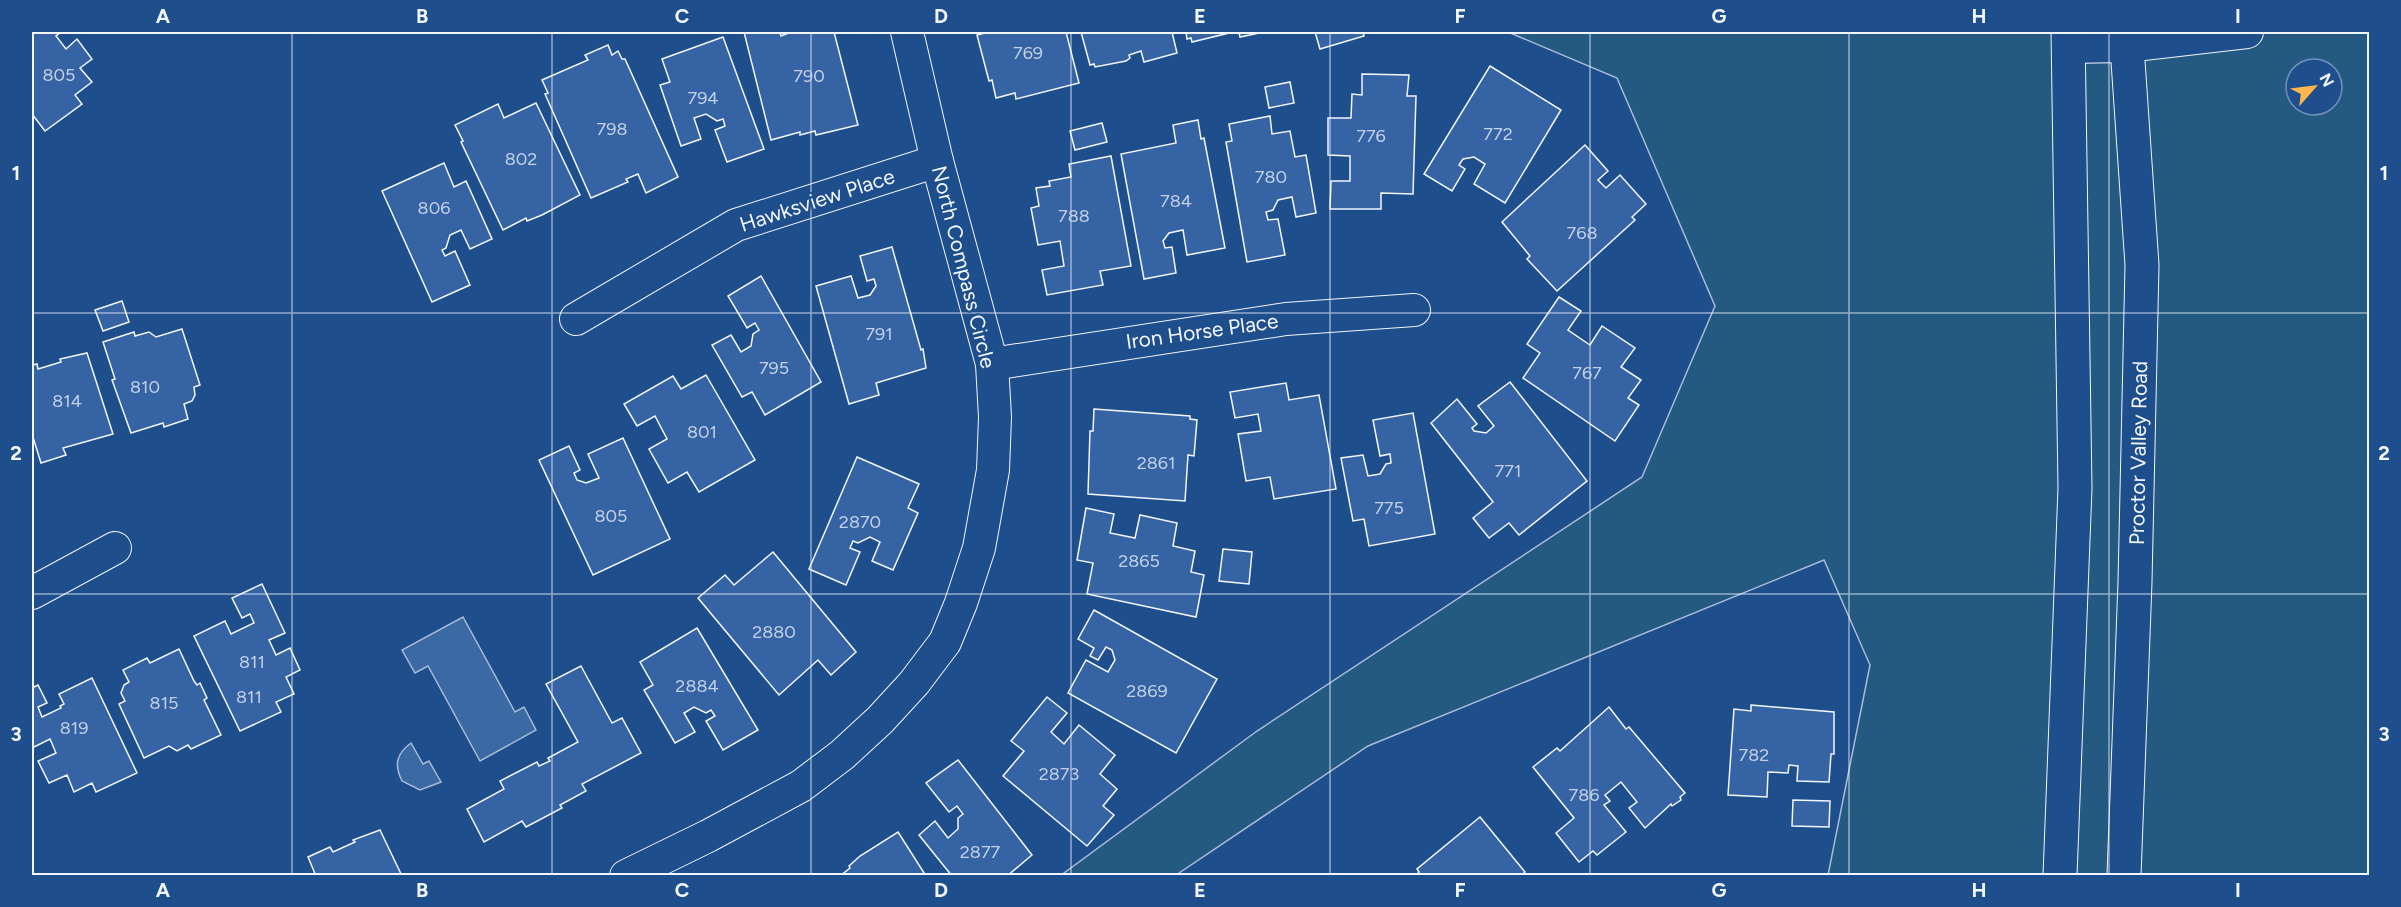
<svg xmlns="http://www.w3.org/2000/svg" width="2401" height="907" viewBox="0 0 2401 907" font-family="Figtree,sans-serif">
	<rect width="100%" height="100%" fill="#1f4e8c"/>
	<!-- green -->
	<path fill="#245a82" stroke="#a8bbd7" stroke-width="1.5" fill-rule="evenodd" d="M1508,32H2369V875H1828L1870,665L1824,560L1368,746L1176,875L1060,876L1257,731L1642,477L1715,306L1617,78ZM2296,69H2332V105H2296Z"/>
	<!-- water -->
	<g fill="#3b69a3" stroke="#a8bbd7" stroke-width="1.5">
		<path d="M463,617L515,712L524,707L536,730L480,761L428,666L415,673L402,650Z"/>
		<path d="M411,743L423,764L429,761L441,782L420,790L402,781C394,765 396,754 411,743Z"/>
	</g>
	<!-- building -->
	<g fill="#3563a3" stroke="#f2f6ff" stroke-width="1.5">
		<path d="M32,32H61L56,36L66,49L77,39L92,59L80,68L92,82L75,95L82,104L45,131L32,114Z"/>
		<path d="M744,32H780L781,36L791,32H834L858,125L816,135L815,131L800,135V132L771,140Z"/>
		<path d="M989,32H1066L1079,83L1016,99L1015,93L996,98L992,80L989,81L977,35Z"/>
		<path d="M1081,32H1172L1177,53L1144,62L1141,51L1129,55L1130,58L1126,61L1095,67L1094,64L1090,65Z"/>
		<path d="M1186,32H1228L1229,33L1192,42L1191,38L1187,39Z"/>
		<path d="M1239,32H1264L1240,37Z"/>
		<path d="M1315,32H1363L1364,36L1320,49Z"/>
		<path d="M723,37L764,149L727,162L715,130L725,126L723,119L717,121L706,114L694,118L701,139L681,146L660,85L670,82L662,59Z"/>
		<path d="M608,45L612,55L618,51L622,59H625L678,177L646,193L638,174L626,179L628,182L591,198L545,94L548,93L542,80L588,60L585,55Z"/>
		<path d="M1490,66L1561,110L1505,203L1474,184L1485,164L1474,157L1463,159L1459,165L1465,169L1452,191L1424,174Z"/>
		<path d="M1362,74L1409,75L1407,96H1416L1413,194L1381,193V209H1330L1331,181H1350V156L1328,155V118H1351L1352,94L1362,95Z"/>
		<path d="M1290,82L1294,103L1269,108L1265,87Z"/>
		<path d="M536,103L580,195L542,215L527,221L526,218L503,230L461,142L463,141L455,125L498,104L504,118Z"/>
		<path d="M1270,116L1272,134L1290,131L1295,157L1306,155L1316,213L1296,217L1292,197L1278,200L1273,210L1266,212L1268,220L1278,219L1285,255L1247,262L1226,142L1232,141L1229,124Z"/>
		<path d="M1198,120L1201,139L1204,138L1225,248L1187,255L1183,230L1169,233L1163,241L1165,248L1172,247L1176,273L1144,279L1121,154L1176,143L1173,125Z"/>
		<path d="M1102,123L1107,142L1075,150L1070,131Z"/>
		<path d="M1585,145L1608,171L1598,180L1606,188L1620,175L1646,204L1632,217L1635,220L1557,291L1527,259L1530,256L1502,222Z"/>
		<path d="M1111,156L1131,266L1100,271L1103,285L1047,295L1042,270L1064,266L1060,241L1038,245L1031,208L1039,206L1036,188L1050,186L1049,181L1071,177L1069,164Z"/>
		<path d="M444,163L454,187L466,181L492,239L470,249L461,230L450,235L446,248L442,250L445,256L455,251L470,285L432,302L382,191Z"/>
		<path d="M892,247L921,350L923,349L926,368L876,383L879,395L849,404L816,286L851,276L858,298L870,295L876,286L874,279L867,281L860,256Z"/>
		<path d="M761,276L821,382L765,415L752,392L742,397L712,345L731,335L741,352L751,346L753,334L759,330L755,323L747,328L728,296Z"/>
		<path d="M1559,297L1581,311L1568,330L1590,345L1602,326L1635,348L1621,367L1641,380L1628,398L1639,405L1615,441L1523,378L1540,353L1527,344Z"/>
		<path d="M122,301L129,322L103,331L95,310Z"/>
		<path d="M182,329L200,385L194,387L195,395L192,401L184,404L188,419L164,427L163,423L131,433L112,380L115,379L103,342L134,332L135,336L149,332L156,337Z"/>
		<path d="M87,353L113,434L63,448L66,455L41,463L32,434V365L37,364L38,369L61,362L60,359Z"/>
		<path d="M706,375L755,460L699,492L687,472L668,483L649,449L667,439L655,416L637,426L624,404L673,376L681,389Z"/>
		<path d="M1510,382L1587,481L1519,535L1509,523L1489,538L1473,518L1493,502L1431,423L1457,399L1477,424L1472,428L1474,431L1486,433L1494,426L1478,406Z"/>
		<path d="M1286,383L1289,400L1319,395L1336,489L1274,499L1270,477L1246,481L1238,434L1261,431L1258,414L1235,418L1230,392Z"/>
		<path d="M1094,409L1190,416V419L1197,420L1194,456L1188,455L1185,501L1088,494L1090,431H1093Z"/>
		<path d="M1413,413L1435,534L1369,546L1364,519L1353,521L1341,458L1363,455L1368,476L1380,474L1386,464L1391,463L1390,454L1380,456L1373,420Z"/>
		<path d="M623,438L670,539L593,575L539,460L569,446L580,470L574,473L577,480L586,483L599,478L588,454Z"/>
		<path d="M857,457L919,484L908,508L918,513L893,570L872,561L880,542L870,537L858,543L853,541L850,548L860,552L846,585L809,569Z"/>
		<path d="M1086,508L1114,514L1110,533L1135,538L1140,515L1177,523L1173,546L1195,551L1191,572L1204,575L1196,617L1087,594L1093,563L1077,560Z"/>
		<path d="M1223,549L1252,552L1249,584L1219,581Z"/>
		<path d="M773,552L856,652L831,675L818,660L779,695L698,598L725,575L734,585Z"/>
		<path d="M262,584L285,633L269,640L276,655L290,648L300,670L286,677L294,694L276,702L281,712L240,731L194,636L225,621L231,634L254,623L250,614L242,618L232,598Z"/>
		<path d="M1094,610L1217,679L1176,753L1068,693L1086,660L1108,672L1115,660L1112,650L1106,647L1098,660L1090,656L1094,648L1078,639Z"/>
		<path d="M697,628L758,730L723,750L706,721L715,716L711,710L706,713L694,707L684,713L695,732L675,743L644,690L653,685L640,662Z"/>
		<path d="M179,649L194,681L197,685L200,683L207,698L204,700L221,735L191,749L188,745L177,751L169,746L144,758L119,704L125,701L121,693L124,685L129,682L123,670L147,658L150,663Z"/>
		<path d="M581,666L612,723L622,718L641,753L582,784L586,791L560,805L562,808L526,827L522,821L484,842L467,809L504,789L500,781L537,762L539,766L550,761L548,758L578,742L546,684Z"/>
		<path d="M92,678L137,773L96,792L92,783L74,792L67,775L49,783L38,761L56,753L50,739L32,748V688L38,685L47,703L38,707L42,717L61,708L60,706L64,704L59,694Z"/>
		<path d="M1047,697L1067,713L1051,732L1064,744L1079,725L1115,755L1100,774L1117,789L1103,806L1114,815L1087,846L1003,776L1024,751L1011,741Z"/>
		<path d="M1751,705L1834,712V754H1831L1829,782L1797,781L1798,766L1789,765L1788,773L1768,772L1767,797L1728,795L1734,709L1751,711Z"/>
		<path d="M1609,707L1626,729L1629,727L1685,793L1680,797L1681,800L1672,806L1671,804L1645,828L1629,808L1637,802L1621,782L1605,795L1610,801L1604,805L1626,832L1597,855L1593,851L1579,862L1556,833L1574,818L1533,767L1557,748L1560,751Z"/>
		<path d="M958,760L1032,855L1007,876H952L919,835L935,821L948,838L958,829V818L963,814L957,806L949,812L926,783Z"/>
		<path d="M1793,800L1830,801L1829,827L1792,826Z"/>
		<path d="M1480,817L1525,872L1521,876H1416L1419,872L1417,869Z"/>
		<path d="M380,830L402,876H316L308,857L330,847L333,852L355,842L353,840Z"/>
		<path d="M898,832L926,876H840L850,868L849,866L860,856Z"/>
	</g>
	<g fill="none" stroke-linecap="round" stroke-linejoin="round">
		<!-- minor casing -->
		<g stroke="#f2f6ff" stroke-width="34">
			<g id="minor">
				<path d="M2068,47L2126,46L2247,32"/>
				<path d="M576,319L736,225L937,161"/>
				<path d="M992,364L1286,319L1414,310"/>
				<path d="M32,593L115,548"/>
				<path d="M626,876L708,836L801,786L842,755L880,720L914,683L945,642L961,603L979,548L993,470L995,417L992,364L937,161L907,32"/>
			</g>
		</g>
		<!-- tertiary casing -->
		<g stroke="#f2f6ff" stroke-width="35">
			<g id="tertiary">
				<path d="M2060,876L2075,488L2068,32"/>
				<path d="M2124,876L2135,582L2142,265L2126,32"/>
			</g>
		</g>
		<!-- minor -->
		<use href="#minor" stroke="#1f4e8c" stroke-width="32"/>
		<!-- tertiary -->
		<use href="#tertiary" stroke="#1f4e8c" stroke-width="33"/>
	</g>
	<!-- grid -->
	<path fill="none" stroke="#f2f6ff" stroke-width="1.5" stroke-opacity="0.55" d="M292,32V876M552,32V876M811,32V876M1071,32V876M1330,32V876M1590,32V876M1849,32V876M2109,32V876M32,313H2370M32,594H2370"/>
	<g text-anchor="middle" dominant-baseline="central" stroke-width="4.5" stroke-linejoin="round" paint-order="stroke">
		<!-- number labels -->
		<g font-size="18" fill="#c3d1e8">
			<text x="1028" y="53">769</text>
			<text x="59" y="75">805</text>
			<text x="809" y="76">790</text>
			<text x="703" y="98">794</text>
			<text x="612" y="129">798</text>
			<text x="1498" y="134">772</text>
			<text x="1371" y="136">776</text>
			<text x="521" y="159">802</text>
			<text x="1271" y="177">780</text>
			<text x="1176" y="201">784</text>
			<text x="434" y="208">806</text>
			<text x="1074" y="216">788</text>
			<text x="1582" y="233">768</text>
			<text x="879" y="334">791</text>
			<text x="774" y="368">795</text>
			<text x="1587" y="373">767</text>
			<text x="145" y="387">810</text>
			<text x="67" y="401">814</text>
			<text x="702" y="432">801</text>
			<text x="1156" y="463">2861</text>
			<text x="1508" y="471">771</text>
			<text x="1389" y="508">775</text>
			<text x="611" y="516">805</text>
			<text x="860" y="522">2870</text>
			<text x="1139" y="561">2865</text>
			<text x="774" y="632">2880</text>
			<text x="252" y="662">811</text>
			<text x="697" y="686">2884</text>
			<text x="1147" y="691">2869</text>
			<text x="249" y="697">811</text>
			<text x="164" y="703">815</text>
			<text x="74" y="728">819</text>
			<text x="1754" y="755">782</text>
			<text x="1059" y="774">2873</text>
			<text x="1584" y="795">786</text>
			<text x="980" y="852">2877</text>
		</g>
		<!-- street labels -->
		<g font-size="21" fill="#f2f6ff" stroke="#1f4e8c">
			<text transform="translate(817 200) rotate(-18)">Hawksview Place</text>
			<text transform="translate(964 267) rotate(76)">North Compass Circle</text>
			<text transform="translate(1202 331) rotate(-8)">Iron Horse Place</text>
			<text transform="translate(2138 453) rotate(-89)">Proctor Valley Road</text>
		</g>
	</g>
	<!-- border -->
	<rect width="2401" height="907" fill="none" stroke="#1f4e8c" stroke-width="66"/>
	<!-- north arrow -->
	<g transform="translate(2314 87) rotate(62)"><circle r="28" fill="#1f4e8c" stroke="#7391ba" stroke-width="1.5"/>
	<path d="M0-4.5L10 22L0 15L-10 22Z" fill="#ffb74d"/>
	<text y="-9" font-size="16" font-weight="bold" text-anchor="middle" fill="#f2f6ff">N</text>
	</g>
	<rect x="33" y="33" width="2335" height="841" fill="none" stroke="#f2f6ff" stroke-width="2"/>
	<g font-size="20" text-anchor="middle" font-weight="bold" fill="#f2f6ff">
		<text x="163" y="23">A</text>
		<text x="422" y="23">B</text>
		<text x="682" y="23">C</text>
		<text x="941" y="23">D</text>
		<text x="1200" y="23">E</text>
		<text x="1460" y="23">F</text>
		<text x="1719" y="23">G</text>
		<text x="1979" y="23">H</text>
		<text x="2238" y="23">I</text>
		<text x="16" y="180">1</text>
		<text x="2384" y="180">1</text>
		<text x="16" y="460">2</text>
		<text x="2384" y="460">2</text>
		<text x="16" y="741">3</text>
		<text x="2384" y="741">3</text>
		<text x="163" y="897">A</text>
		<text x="422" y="897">B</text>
		<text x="682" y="897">C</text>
		<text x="941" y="897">D</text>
		<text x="1200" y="897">E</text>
		<text x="1460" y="897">F</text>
		<text x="1719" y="897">G</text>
		<text x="1979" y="897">H</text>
		<text x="2238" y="897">I</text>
	</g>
</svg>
